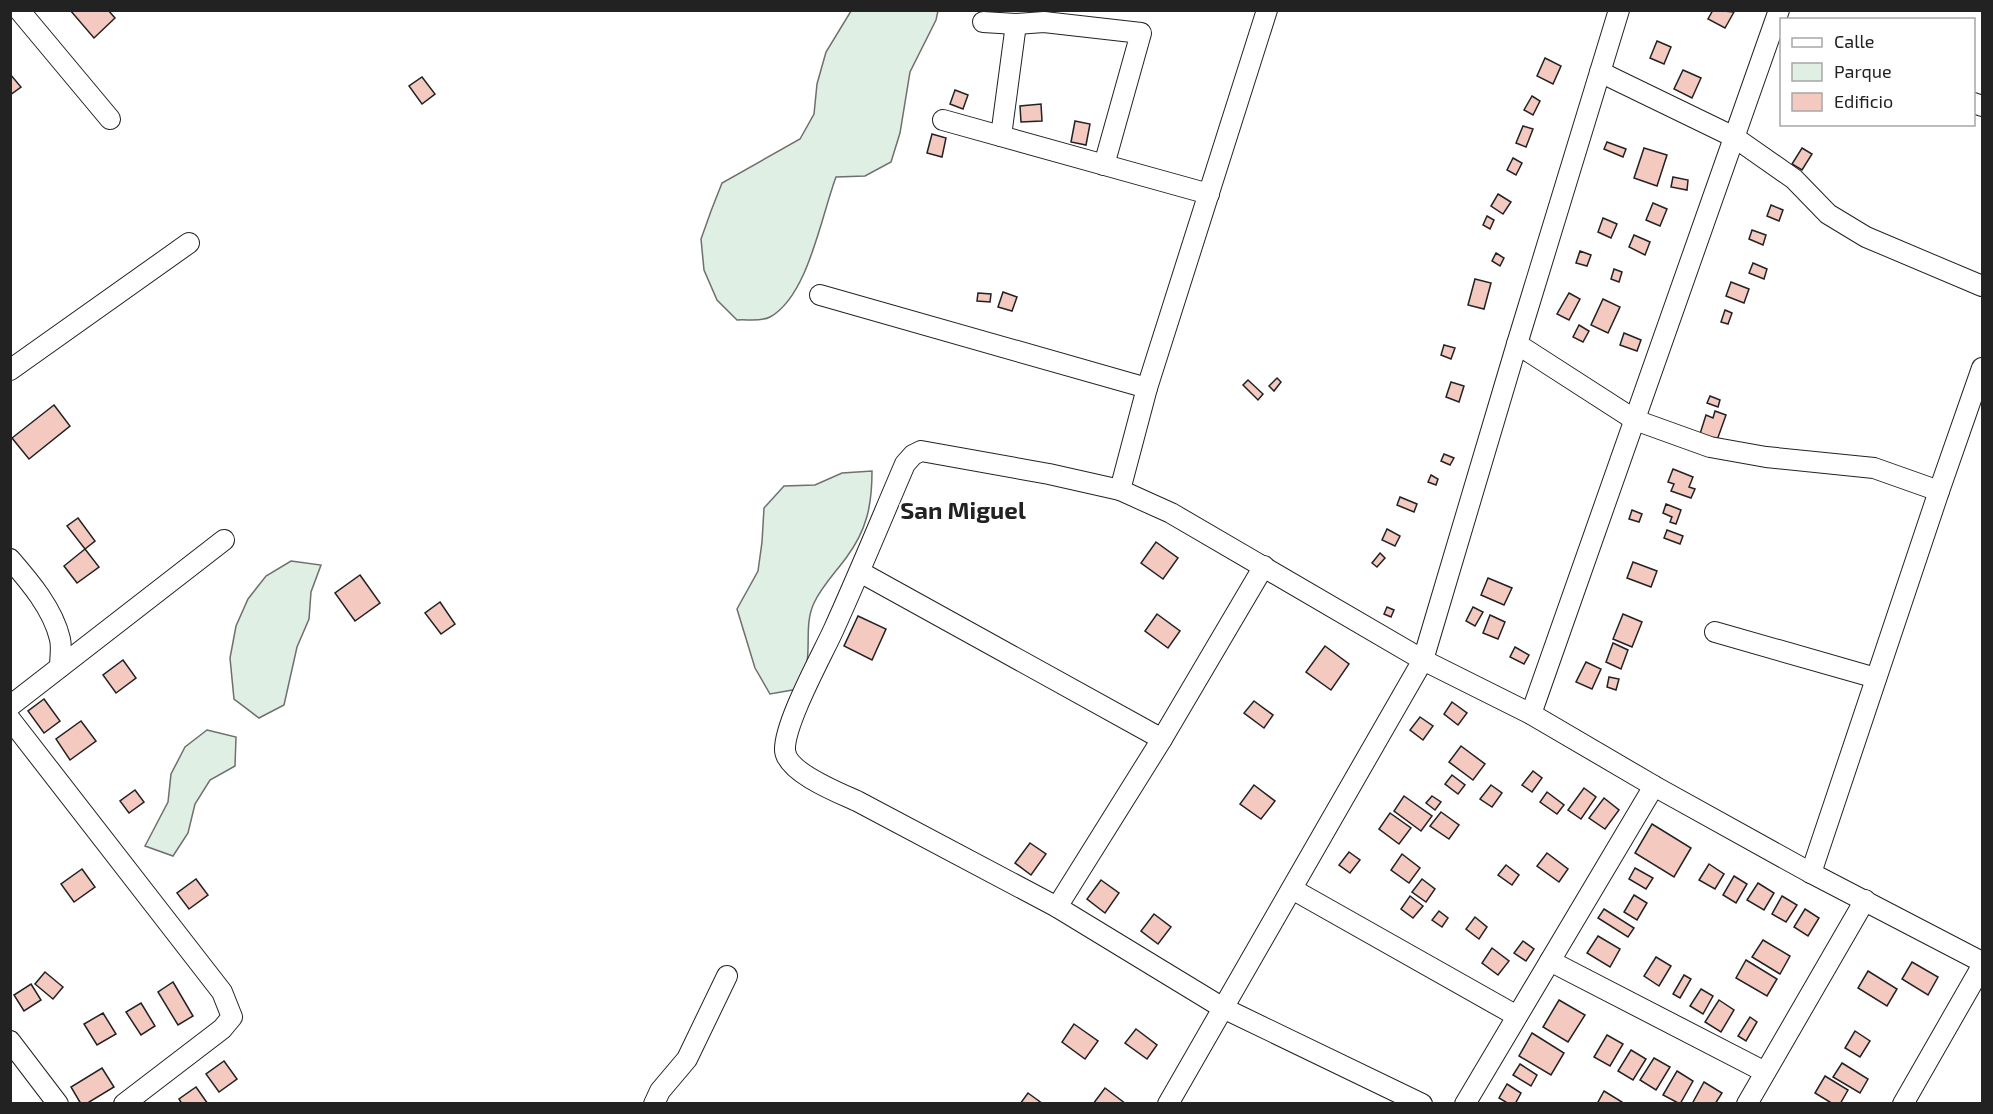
<svg xmlns="http://www.w3.org/2000/svg" width="1993" height="1114" viewBox="0 0 1993 1114" font-family="'Exo 2',sans-serif">
	<rect width="100%" height="100%" fill="#fff"/>
	<!-- green -->
	<g fill="#e0efe3" stroke="#6f6f6f" stroke-width="1.5">
		<path d="M851,11H938L936,20L910,72L900,133L891,162L865,176L836,177C821,217 808,296 770,317C762,322 746,319 737,320L717,300L704,270L701,239L711,211L722,183L800,139L814,114L817,84L826,52Z"/>
		<path d="M872,471C872,505 867,530 846,558C835,573 822,586 814,603C805,622 810,643 807,662C805,671 801,680 798,689L770,694L755,668L737,609L758,571L762,542L764,508L784,486L815,485L842,473Z"/>
		<path d="M291,561L321,565L311,592L309,619L297,647L284,705L259,718L234,699L230,658L236,626L248,599L266,576Z"/>
		<path d="M207,730L236,737L235,766L210,780L195,804L188,833L173,856L145,846L168,802L171,774L185,747Z"/>
	</g>
	<!-- building -->
	<g fill="#f3c9c0" stroke="#222" stroke-width="1.5">
		<path d="M70,10H108L115,18L94,38Z"/>
		<path d="M1713,10L1734,12L1725,28L1708,19Z"/>
		<path d="M1657,41L1671,47L1664,64L1650,58Z"/>
		<path d="M1545,58L1561,66L1553,84L1537,76Z"/>
		<path d="M1683,70L1701,78L1692,98L1674,89Z"/>
		<path d="M10,74L21,87L10,95Z"/>
		<path d="M422,77L435,94L422,104L409,86Z"/>
		<path d="M955,90L968,95L963,109L950,104Z"/>
		<path d="M1532,96L1540,101L1533,115L1524,110Z"/>
		<path d="M1041,104L1042,121L1021,122L1020,106Z"/>
		<path d="M1075,121L1090,124L1086,145L1071,142Z"/>
		<path d="M1523,126L1533,129L1526,147L1516,143Z"/>
		<path d="M932,134L946,138L942,157L927,153Z"/>
		<path d="M1607,142L1626,149L1623,157L1604,149Z"/>
		<path d="M1644,148L1667,155L1657,186L1634,178Z"/>
		<path d="M1802,148L1812,154L1802,170L1792,164Z"/>
		<path d="M1513,158L1522,163L1516,175L1507,170Z"/>
		<path d="M1673,177L1688,180L1687,190L1671,187Z"/>
		<path d="M1498,194L1511,202L1503,214L1491,206Z"/>
		<path d="M1653,203L1667,209L1660,226L1646,220Z"/>
		<path d="M1771,205L1783,210L1779,221L1767,216Z"/>
		<path d="M1487,216L1494,220L1490,229L1483,225Z"/>
		<path d="M1603,218L1617,224L1611,238L1598,232Z"/>
		<path d="M1752,230L1766,235L1763,245L1749,239Z"/>
		<path d="M1634,235L1650,242L1645,255L1629,247Z"/>
		<path d="M1580,251L1591,255L1587,266L1576,263Z"/>
		<path d="M1496,253L1504,258L1500,266L1492,261Z"/>
		<path d="M1753,263L1767,269L1764,279L1749,273Z"/>
		<path d="M1614,269L1622,272L1619,282L1611,279Z"/>
		<path d="M1475,279L1491,283L1484,309L1468,305Z"/>
		<path d="M1731,282L1749,289L1744,303L1726,296Z"/>
		<path d="M1003,292L1017,297L1012,311L998,307Z"/>
		<path d="M978,293L991,294L990,302L977,301Z"/>
		<path d="M1569,293L1580,299L1569,320L1557,314Z"/>
		<path d="M1603,299L1620,307L1608,333L1591,325Z"/>
		<path d="M1725,310L1732,313L1728,324L1721,322Z"/>
		<path d="M1579,325L1589,331L1583,342L1573,337Z"/>
		<path d="M1624,333L1641,340L1637,351L1620,345Z"/>
		<path d="M1444,345L1455,348L1451,359L1441,355Z"/>
		<path d="M1277,378L1281,382L1274,391L1269,386Z"/>
		<path d="M1248,380L1263,394L1258,400L1243,385Z"/>
		<path d="M1451,382L1464,386L1459,402L1446,397Z"/>
		<path d="M1710,396L1720,400L1718,407L1707,403Z"/>
		<path d="M54,405L70,426L29,459L12,438Z"/>
		<path d="M1715,411L1726,415L1716,443L1699,437L1706,415L1713,418Z"/>
		<path d="M1444,454L1454,458L1450,465L1441,461Z"/>
		<path d="M1673,469L1693,477L1689,487L1695,489L1691,498L1671,491L1674,484L1668,482Z"/>
		<path d="M1431,475L1438,479L1436,485L1428,482Z"/>
		<path d="M1400,497L1417,504L1414,512L1397,505Z"/>
		<path d="M1666,504L1681,510L1676,524L1670,522L1672,517L1663,513Z"/>
		<path d="M1632,510L1642,514L1639,522L1629,519Z"/>
		<path d="M78,518L95,541L85,549L67,526Z"/>
		<path d="M1387,529L1400,536L1395,546L1382,540Z"/>
		<path d="M1667,530L1683,536L1680,544L1664,538Z"/>
		<path d="M1156,542L1178,558L1163,579L1141,563Z"/>
		<path d="M85,549L99,567L77,583L64,566Z"/>
		<path d="M1380,553L1385,558L1377,567L1372,563Z"/>
		<path d="M1633,562L1657,571L1651,587L1627,578Z"/>
		<path d="M360,575L380,603L355,621L335,593Z"/>
		<path d="M1488,578L1512,588L1504,605L1481,595Z"/>
		<path d="M440,602L455,624L441,634L425,613Z"/>
		<path d="M1387,607L1394,610L1391,617L1384,614Z"/>
		<path d="M1473,607L1483,612L1475,626L1466,621Z"/>
		<path d="M1157,614L1180,631L1168,648L1145,631Z"/>
		<path d="M1623,614L1642,622L1632,647L1613,639Z"/>
		<path d="M1490,615L1505,622L1498,639L1483,633Z"/>
		<path d="M858,616L886,629L872,660L844,646Z"/>
		<path d="M1613,643L1628,650L1621,669L1606,662Z"/>
		<path d="M1325,646L1349,664L1331,690L1306,672Z"/>
		<path d="M1515,647L1529,655L1524,664L1510,657Z"/>
		<path d="M123,660L136,678L116,693L103,675Z"/>
		<path d="M1586,662L1601,669L1592,689L1576,682Z"/>
		<path d="M1609,677L1619,679L1616,690L1607,687Z"/>
		<path d="M44,699L60,721L44,733L28,711Z"/>
		<path d="M1254,701L1273,715L1264,728L1244,713Z"/>
		<path d="M1452,702L1467,713L1458,725L1444,714Z"/>
		<path d="M1420,717L1433,726L1423,740L1410,730Z"/>
		<path d="M81,721L96,741L70,760L56,739Z"/>
		<path d="M1461,746L1485,764L1473,780L1449,762Z"/>
		<path d="M1533,771L1542,778L1532,792L1522,785Z"/>
		<path d="M1452,775L1465,785L1458,794L1445,784Z"/>
		<path d="M1254,785L1275,801L1261,819L1240,804Z"/>
		<path d="M1491,785L1502,793L1492,807L1480,799Z"/>
		<path d="M1584,788L1596,797L1581,819L1568,810Z"/>
		<path d="M135,790L144,802L129,813L120,801Z"/>
		<path d="M1547,792L1564,805L1557,814L1540,802Z"/>
		<path d="M1404,796L1432,816L1421,831L1394,811Z"/>
		<path d="M1432,796L1441,802L1435,810L1426,803Z"/>
		<path d="M1604,798L1619,810L1605,829L1589,818Z"/>
		<path d="M1441,812L1459,825L1449,839L1430,826Z"/>
		<path d="M1390,813L1411,828L1399,844L1379,829Z"/>
		<path d="M1652,824L1691,848L1674,877L1635,853Z"/>
		<path d="M1030,843L1046,854L1031,875L1015,863Z"/>
		<path d="M1349,852L1360,860L1350,873L1339,865Z"/>
		<path d="M1547,853L1568,869L1559,882L1537,866Z"/>
		<path d="M1402,854L1420,868L1409,883L1391,870Z"/>
		<path d="M1709,864L1724,874L1715,889L1699,880Z"/>
		<path d="M1506,865L1519,875L1512,885L1498,875Z"/>
		<path d="M1635,868L1653,878L1646,889L1629,879Z"/>
		<path d="M82,869L95,887L74,902L61,884Z"/>
		<path d="M1734,876L1747,884L1736,903L1723,895Z"/>
		<path d="M196,879L208,895L189,909L177,893Z"/>
		<path d="M1422,879L1435,889L1426,902L1412,892Z"/>
		<path d="M1101,880L1119,893L1105,913L1087,899Z"/>
		<path d="M1758,883L1774,893L1764,910L1747,900Z"/>
		<path d="M1634,895L1647,903L1637,920L1624,912Z"/>
		<path d="M1410,896L1423,906L1413,918L1401,909Z"/>
		<path d="M1782,896L1797,905L1786,922L1772,914Z"/>
		<path d="M1604,909L1634,928L1628,937L1598,918Z"/>
		<path d="M1805,909L1819,918L1808,936L1794,927Z"/>
		<path d="M1439,911L1448,918L1442,927L1432,920Z"/>
		<path d="M1154,914L1171,927L1158,944L1141,931Z"/>
		<path d="M1475,917L1487,927L1479,939L1466,929Z"/>
		<path d="M1598,936L1620,949L1610,967L1587,953Z"/>
		<path d="M1763,940L1790,956L1780,974L1752,957Z"/>
		<path d="M1523,941L1534,949L1526,961L1514,953Z"/>
		<path d="M1492,948L1509,961L1498,975L1482,963Z"/>
		<path d="M1656,957L1671,966L1659,986L1644,976Z"/>
		<path d="M1746,960L1777,979L1767,996L1736,978Z"/>
		<path d="M1912,962L1938,977L1928,995L1902,979Z"/>
		<path d="M1868,971L1897,989L1887,1006L1858,988Z"/>
		<path d="M45,972L63,987L53,999L35,984Z"/>
		<path d="M1684,975L1691,979L1680,998L1673,994Z"/>
		<path d="M173,982L193,1016L178,1025L158,992Z"/>
		<path d="M31,984L41,1000L24,1011L14,995Z"/>
		<path d="M1701,989L1713,996L1703,1014L1690,1006Z"/>
		<path d="M1559,1000L1585,1015L1568,1042L1543,1027Z"/>
		<path d="M1719,1000L1734,1010L1721,1032L1705,1022Z"/>
		<path d="M141,1003L155,1026L141,1035L126,1012Z"/>
		<path d="M103,1013L116,1034L97,1045L84,1024Z"/>
		<path d="M1750,1017L1757,1022L1746,1041L1738,1036Z"/>
		<path d="M1074,1024L1098,1041L1085,1059L1062,1042Z"/>
		<path d="M1136,1029L1157,1045L1147,1059L1125,1043Z"/>
		<path d="M1855,1031L1870,1041L1860,1057L1845,1048Z"/>
		<path d="M1532,1033L1564,1053L1551,1075L1519,1056Z"/>
		<path d="M1607,1035L1623,1044L1610,1066L1594,1057Z"/>
		<path d="M1631,1050L1646,1059L1633,1080L1618,1071Z"/>
		<path d="M1654,1058L1670,1067L1656,1090L1640,1080Z"/>
		<path d="M224,1061L237,1079L219,1092L206,1074Z"/>
		<path d="M1842,1063L1868,1079L1860,1093L1833,1077Z"/>
		<path d="M1520,1064L1537,1075L1531,1086L1513,1075Z"/>
		<path d="M102,1068L114,1087L86,1104H81L71,1087Z"/>
		<path d="M1677,1071L1693,1081L1680,1104L1663,1095Z"/>
		<path d="M1825,1076L1848,1090L1840,1104H1833L1815,1093Z"/>
		<path d="M1704,1082L1722,1093L1715,1104H1692Z"/>
		<path d="M1507,1084L1521,1093L1515,1104H1509L1499,1098Z"/>
		<path d="M196,1087L208,1104H182L179,1099Z"/>
		<path d="M1105,1088L1126,1104H1093Z"/>
		<path d="M1604,1091L1622,1102L1621,1104H1597Z"/>
		<path d="M1028,1093L1043,1104H1020Z"/>
	</g>
	<g fill="none" stroke-linecap="round" stroke-linejoin="round">
		<!-- minor casing -->
		<g stroke="#222" stroke-width="22">
			<g id="minor">
				<path d="M19,10L110,119"/>
				<path d="M983,22L1016,24L1044,22L1141,33L1104,165"/>
				<path d="M1600,72L1734,137L1794,179L1828,214L1866,237L1982,286"/>
				<path d="M1974,103L1982,106"/>
				<path d="M943,120L1209,194"/>
				<path d="M1001,136L1016,24"/>
				<path d="M820,295L1147,388"/>
				<path d="M1517,344L1635,420L1710,447L1766,457L1874,468L1939,491"/>
				<path d="M10,370L189,243"/>
				<path d="M1120,490L1147,388L1267,10"/>
				<path d="M10,559C30,582 53,609 60,639C62,648 60,658 60,667"/>
				<path d="M860,572L1162,739"/>
				<path d="M1715,632L1876,678"/>
				<path d="M10,706L224,540"/>
				<path d="M1531,714L1779,10"/>
				<path d="M10,719L222,992L232,1017L222,1029L124,1104"/>
				<path d="M1811,873L1939,491L1982,368"/>
				<path d="M1292,889L1517,1016"/>
				<path d="M1057,907L1162,739L1264,566"/>
				<path d="M1550,961L1765,1072"/>
				<path d="M10,1041L58,1104"/>
				<path d="M654,1104L660,1091L687,1059L727,976"/>
				<path d="M1168,1104L1423,660L1517,344L1619,10"/>
				<path d="M1422,1104L1223,1008L1057,907L857,801C839,793 786,772 785,750C784,724 821,657 833,631C858,576 881,520 905,464L913,455L921,451L1049,474L1120,490L1171,513L1423,660L1531,714L1654,786L1811,873L1982,962"/>
				<path d="M1465,1104L1654,786"/>
				<path d="M1747,1104L1865,900"/>
				<path d="M1903,1104L1982,966"/>
			</g>
		</g>
		<!-- minor -->
		<use href="#minor" stroke="#fff" stroke-width="20"/>
	</g>
	<g text-anchor="middle" dominant-baseline="central" stroke-width="4.5" stroke-linejoin="round" paint-order="stroke">
		<!-- district labels -->
		<g font-size="24" font-weight="bold" fill="#222" stroke="#fff">
			<text x="963" y="509">San Miguel</text>
		</g>
	</g>
	<!-- border -->
	<rect width="1993" height="1114" fill="none" stroke="#222222" stroke-width="24"/>
	<!-- legend -->
	<rect x="1780" y="18" width="195" height="108" fill="#ffffff" stroke="#a7a7a7" stroke-width="1.5"/>
	<rect x="1792" y="38" width="30" height="9" fill="#ffffff" stroke="#a7a7a7" stroke-width="1.5"/>
	<text x="1834" y="48" font-size="18" fill="#222222">Calle</text>
	<rect x="1792" y="63" width="30" height="18" fill="#e0efe3" stroke="#a7a7a7" stroke-width="1.5"/>
	<text x="1834" y="78" font-size="18" fill="#222222">Parque</text>
	<rect x="1792" y="93" width="30" height="18" fill="#f3c9c0" stroke="#a7a7a7" stroke-width="1.5"/>
	<text x="1834" y="108" font-size="18" fill="#222222">Edificio</text>
</svg>
